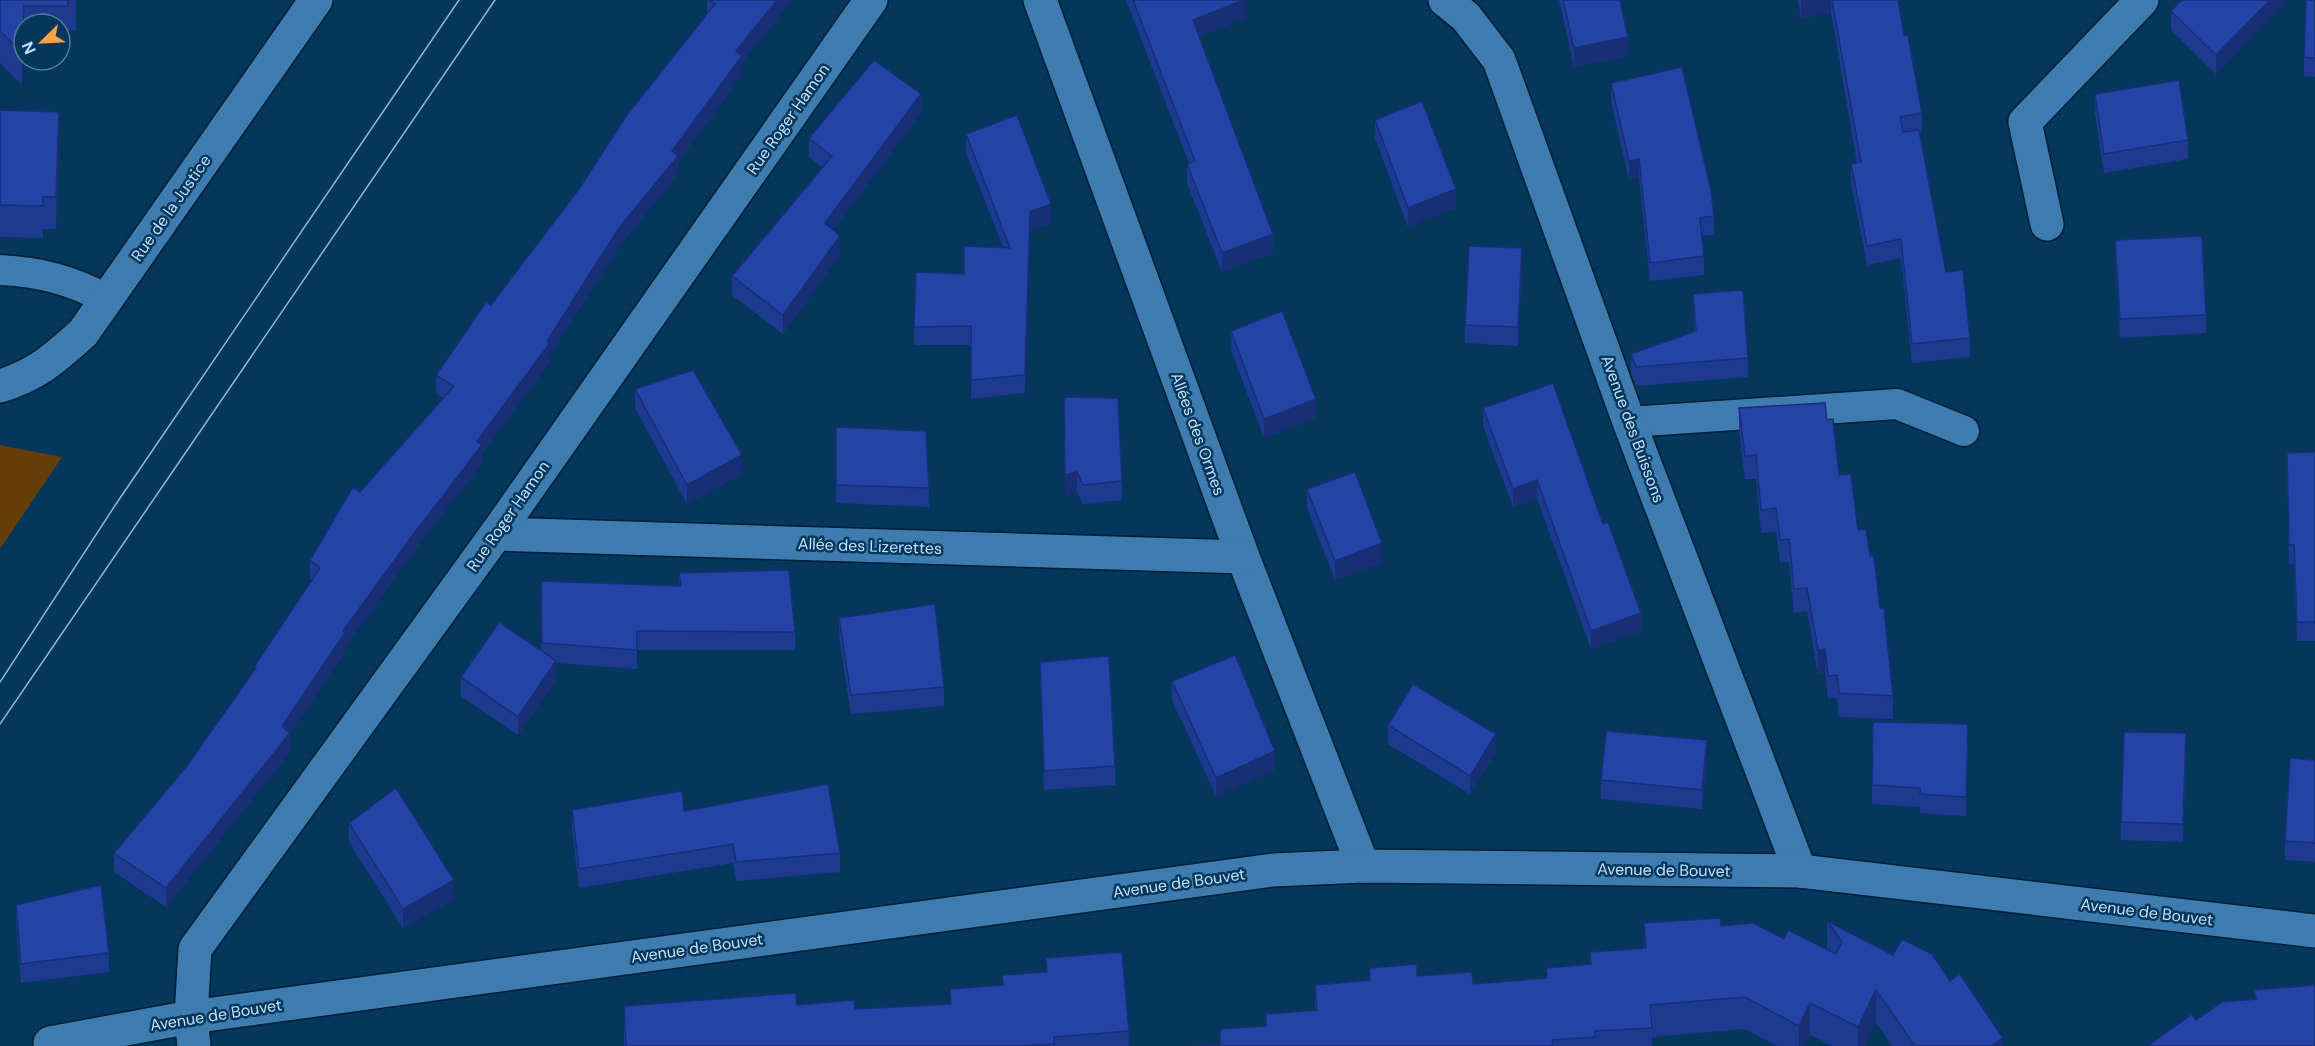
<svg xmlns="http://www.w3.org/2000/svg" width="2315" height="1046" viewBox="0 0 2315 1046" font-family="'DM Sans',sans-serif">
	<rect width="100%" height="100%" fill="#04375b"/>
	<!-- green -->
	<path fill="#653d09" d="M0,445L62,457L0,549Z"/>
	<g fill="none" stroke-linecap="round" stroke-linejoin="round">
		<!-- lane casing -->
		<g stroke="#001e36" stroke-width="33">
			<g id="lane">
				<path d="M0,270C41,272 70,280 107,299"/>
				<path d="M1629,422L1897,404L1964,431"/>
			</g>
		</g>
		<!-- street casing -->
		<g stroke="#001e36" stroke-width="36">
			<g id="street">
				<path d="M1040,0L1243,557L1363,866"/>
				<path d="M1445,0L1466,17L1499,60L1629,422L1800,871"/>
				<path d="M2047,224L2025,122L2142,0"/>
				<path d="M0,386C37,375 55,358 83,333L316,0"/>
				<path d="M496,534L1243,557"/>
				<path d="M50,1043L191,1017L1273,870L1363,866L1800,871L2315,931"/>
				<path d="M194,1046L191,1017L195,949L496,534L871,0"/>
			</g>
		</g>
		<!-- lane -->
		<use href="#lane" stroke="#3e7bae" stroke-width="30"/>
		<!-- street -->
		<use href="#street" stroke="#3e7bae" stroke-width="33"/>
		<!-- tram -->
		<g stroke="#92b6d4" stroke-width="1.5">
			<path d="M0,682L116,504L459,0"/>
			<path d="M0,724L495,0"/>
		</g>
	</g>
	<!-- wall -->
	<g fill="#1e3a90">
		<path d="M0,0H76V30H68V38H60V24H24L22,85L0,63Z"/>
		<path d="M707,0H792L742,63V75L678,162V174L619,247L550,355V362L482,454V463L412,554L345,647V652L290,733V752L166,907L114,872V853L186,767L254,671V667L312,580L310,579V560L360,492L443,398L436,394V375L491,305L579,189L707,15Z"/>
		<path d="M1126,0H1247V17L1199,37L1273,253L1222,272L1187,183V164L1189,163Z"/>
		<path d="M1559,0H1620L1628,56L1574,67Z"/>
		<path d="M1798,0H1898L1904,35L1922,113V132H1919L1946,272L1970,338V357L1912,363L1901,258L1867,265L1851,183V164L1857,163L1831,12L1801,19Z"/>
		<path d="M2289,0L2216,74L2171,30V11Z"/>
		<path d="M2315,0V77L2304,76V57Z"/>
		<path d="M1611,83L1714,216V235L1702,236L1704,256V275L1650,281L1639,177L1629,180L1611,102Z"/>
		<path d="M2095,94L2188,140V159L2104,173L2095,113Z"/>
		<path d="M0,110L59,144L56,229H43V238L0,237Z"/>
		<path d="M921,113L833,230L840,255L783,334L732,295V276L822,167L809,157V138Z"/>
		<path d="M1375,120L1456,208L1408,227L1375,138Z"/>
		<path d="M966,134L1051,223L1030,231L1025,393L971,399V345H914V327L964,274L1003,247L966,153Z"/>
		<path d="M2115,240L2206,315V333L2120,338L2115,259Z"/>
		<path d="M1522,267L1518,346L1465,343V325Z"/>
		<path d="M1693,294L1748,358V377L1636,386L1631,373V354L1694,331Z"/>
		<path d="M1231,331L1316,418L1264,438L1231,350Z"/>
		<path d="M1553,383L1641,631L1591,649L1537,498L1513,507L1483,426V408Z"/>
		<path d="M635,389L742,474L687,504L635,408Z"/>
		<path d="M1064,397L1122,481V500L1083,504L1077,491L1065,494Z"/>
		<path d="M1739,408L1827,420L1839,475L1858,530L1870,556L1880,608L1893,696V719L1839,717L1837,698L1828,699L1825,672L1818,674L1807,611L1794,613L1789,562L1780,563L1776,532L1761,533L1756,479H1745L1739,432Z"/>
		<path d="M836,427L929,488V507L836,503Z"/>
		<path d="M2315,452V641H2297L2294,564H2289L2287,453Z"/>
		<path d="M1307,489L1382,562L1335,580L1307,508Z"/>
		<path d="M679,573L795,632V650H637V669L556,663V680L518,735L461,696V677L541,651V581L679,586Z"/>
		<path d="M839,618L944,687V706L851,714L839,637Z"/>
		<path d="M1040,662L1115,766V785L1044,790Z"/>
		<path d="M1172,681L1275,770L1216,796L1172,700Z"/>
		<path d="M1388,725L1496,753L1470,794L1388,744Z"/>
		<path d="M1968,743L1966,816L1920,813V807L1872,804V785Z"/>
		<path d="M2186,752L2183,842L2121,840V822Z"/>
		<path d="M1707,759L1702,809L1601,799V780Z"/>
		<path d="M2315,760V862L2285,860V841Z"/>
		<path d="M572,810L684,811L840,853V872L736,881L733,863L579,888L572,829Z"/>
		<path d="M349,823L454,899L403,928L349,842Z"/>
		<path d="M16,905L109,953V972L21,983L16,924Z"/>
		<path d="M1827,921L1893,955L1950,981L2003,1046H1892L1876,1022L1864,1046H1832L1810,1035L1805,1046H1777L1745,1029L1652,1037V1046H1197L1220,1044V1029L1266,1026V1014L1315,1010V985L1369,980V968L1473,984L1546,978V968L1590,964V952L1644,949V923L1721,926L1784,939L1827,949Z"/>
		<path d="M1046,958L1129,1031V1046H624V1006L797,1005L855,1009L950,1004V989L1002,985V975L1046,972Z"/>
	</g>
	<!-- shaded-wall -->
	<g fill="#182f75">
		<path d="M777,0H792L742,63V75L678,162V174L619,247L550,355V362L482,454V463L412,554L345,647V652L290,734V733V752L166,907V888L282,726L343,631L477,441L547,341L619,228L672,151L736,51Z"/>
		<path d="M1244,0H1247V17L1193,39V20Z"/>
		<path d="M1801,0H1831V12L1801,19Z"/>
		<path d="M2270,0H2289L2216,74V55Z"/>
		<path d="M24,6V38L22,85V53Z"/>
		<path d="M1628,37V56L1574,67V48Z"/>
		<path d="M921,94V113L825,242V223Z"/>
		<path d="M59,112V144L56,229V197Z"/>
		<path d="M1639,159V177L1629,180V161Z"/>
		<path d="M1456,189V208L1408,227V208Z"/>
		<path d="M1051,204V223L1030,231L1025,393L1030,212Z"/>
		<path d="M1273,234V253L1222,272V253Z"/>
		<path d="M840,236V255L783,334V315Z"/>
		<path d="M1522,248V267L1518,346V327Z"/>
		<path d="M1316,399V418L1264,438V419Z"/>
		<path d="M742,455V474L687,504V485Z"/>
		<path d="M1077,472V491L1065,494V475Z"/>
		<path d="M1537,480V498L1513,507V489Z"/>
		<path d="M1382,543V562L1335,580V561Z"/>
		<path d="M1641,613V631L1591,649V631Z"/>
		<path d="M1825,649V672L1818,674V650Z"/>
		<path d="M556,661V680L518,735V717Z"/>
		<path d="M1496,734V753L1470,794V776Z"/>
		<path d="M1707,740V759L1702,809V790Z"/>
		<path d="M1275,751V770L1216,796V778Z"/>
		<path d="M454,880V899L403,928V909Z"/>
		<path d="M1876,990V1022L1864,1046H1858V1027Z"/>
		<path d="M1810,1003V1035L1805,1046H1799V1026Z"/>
		<path d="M2003,1038V1046H1991Z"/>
	</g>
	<!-- building -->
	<g fill="#2343a7" stroke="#182f75" stroke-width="1.5">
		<path d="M0,0H68V6H24L22,53L0,31Z"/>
		<path d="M710,0H777L736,51L742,56L672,151L678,156L619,228L547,341L550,343L477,441L482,445L412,536L343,631L345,633L282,726L290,733L166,888L114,853L186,767L256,668L254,667L320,568L310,560L353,487L360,492L454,386L436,375L486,302L491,305L579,189L627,115L715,4Z"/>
		<path d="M1133,0H1244L1193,20L1273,234L1222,253L1187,164L1195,161Z"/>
		<path d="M1563,0H1620L1628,37L1574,48Z"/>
		<path d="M1832,0H1898L1904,35H1908L1922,113L1900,117L1903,132L1919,130L1946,272L1963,270L1970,338L1912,344L1901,239L1867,246L1851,164L1861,162Z"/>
		<path d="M2182,0H2270L2216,55L2171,11Z"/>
		<path d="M2306,0H2315V58L2304,57Z"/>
		<path d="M874,60L921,94L825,223L840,236L783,315L732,276L832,156L809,138Z"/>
		<path d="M1682,67L1711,190L1714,216L1700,218L1704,256L1650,263L1639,159L1629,161L1611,83Z"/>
		<path d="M2179,80L2188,140L2104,154L2095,94Z"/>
		<path d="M1422,101L1456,189L1408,208L1375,120Z"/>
		<path d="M0,110L59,112L56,197H43V206L0,205Z"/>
		<path d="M1017,115L1051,204L1030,212L1025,375L971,380V326L914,327L916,272L964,274V246L1010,248L966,134Z"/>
		<path d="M2202,236L2206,315L2120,319L2115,240Z"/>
		<path d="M1469,246L1522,248L1518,327L1465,325Z"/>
		<path d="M1743,290L1748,358L1636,367L1631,354L1696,331L1693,294Z"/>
		<path d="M1282,311L1316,399L1264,419L1231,331Z"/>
		<path d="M693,370L742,455L687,485L635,389Z"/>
		<path d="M1553,383L1603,524L1608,522L1641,613L1591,631L1537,480L1513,489L1483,408Z"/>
		<path d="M1064,397L1118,398L1122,481L1083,485L1077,472L1065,475Z"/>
		<path d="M1825,403L1827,420L1833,419L1839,475L1851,474L1858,530L1866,529L1870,556H1874L1880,608H1884L1893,696L1839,693L1837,675L1828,676L1825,649L1818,650L1807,588L1794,589L1789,539L1780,540L1776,508L1761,510L1756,455L1745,456L1739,408Z"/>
		<path d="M836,427L926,431L929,488L836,485Z"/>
		<path d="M2315,452V622H2297L2294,545H2289L2287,453Z"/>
		<path d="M1355,472L1382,543L1335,561L1307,489Z"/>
		<path d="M789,570L795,632L637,631V650L542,643L541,581L681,586L679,573Z"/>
		<path d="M935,604L944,687L851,695L839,618Z"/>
		<path d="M499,622L556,661L518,717L461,677Z"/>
		<path d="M1235,655L1275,751L1216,778L1172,681Z"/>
		<path d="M1109,656L1115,766L1044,771L1040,662Z"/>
		<path d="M1413,684L1496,734L1470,776L1388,725Z"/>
		<path d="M1873,722L1968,724L1966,797L1920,794V788L1872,785Z"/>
		<path d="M1606,731L1707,740L1702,790L1601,780Z"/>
		<path d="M2124,732L2186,733L2183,824L2121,822Z"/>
		<path d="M2290,758L2315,760V843L2285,841Z"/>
		<path d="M828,784L840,853L736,862L733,844L579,869L572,810L682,791L684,811Z"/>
		<path d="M396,788L454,880L403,909L349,823Z"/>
		<path d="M101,885L109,953L21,964L16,905Z"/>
		<path d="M1720,918L1721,926L1753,923L1784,939L1788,930L1836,954L1842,942L1827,921L1893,955L1902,939L1932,954L1950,981L1960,974L2003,1038L1991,1046H1915L1876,990L1858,1027L1810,1003L1799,1026L1745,997L1650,1005L1652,1028L1595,1031V1037L1552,1040L1553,1046H1197L1220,1044V1029L1266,1026V1014L1317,1010L1315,985L1370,980L1369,968L1417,964V976L1472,972L1473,984L1547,978L1546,968L1591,964L1590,952L1646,948L1644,923Z"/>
		<path d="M1122,952L1129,1031L1054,1037V1044L1020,1046H626L624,1006L796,993L797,1005L854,1000L855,1009L951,1004L950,989L1003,985L1002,975L1047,972L1046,958Z"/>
		<path d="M2315,985V1046H2147L2192,1014L2196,1020L2222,1002L2256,999L2254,990Z"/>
	</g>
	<g text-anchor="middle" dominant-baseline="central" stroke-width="5" stroke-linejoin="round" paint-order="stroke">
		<!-- street labels -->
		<g font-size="16" fill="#c1e0fc" stroke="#04375b">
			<text transform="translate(788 119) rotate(-55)">Rue Roger Hamon</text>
			<text transform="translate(171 208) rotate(-55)">Rue de la Justice</text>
			<text transform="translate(1633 429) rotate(70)">Avenue des Buissons</text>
			<text transform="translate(1198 434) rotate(70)">Allées des Ormes</text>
			<text transform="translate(508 516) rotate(-55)">Rue Roger Hamon</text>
			<text transform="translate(870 546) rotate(2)">Allée des Lizerettes</text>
			<text transform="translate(1664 870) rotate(1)">Avenue de Bouvet</text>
			<text transform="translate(1179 883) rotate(-8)">Avenue de Bouvet</text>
			<text transform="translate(2147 912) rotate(7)">Avenue de Bouvet</text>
			<text transform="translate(697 948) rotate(-8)">Avenue de Bouvet</text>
			<text transform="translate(216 1015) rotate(-9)">Avenue de Bouvet</text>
		</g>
	</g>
	<!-- north arrow -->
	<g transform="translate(42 42) rotate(246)"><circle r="28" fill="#04375b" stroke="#507b9b" stroke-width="1.5"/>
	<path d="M0-4.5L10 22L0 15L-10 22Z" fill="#f5a345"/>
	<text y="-9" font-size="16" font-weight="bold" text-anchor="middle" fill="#c1e0fc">N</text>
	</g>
</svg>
